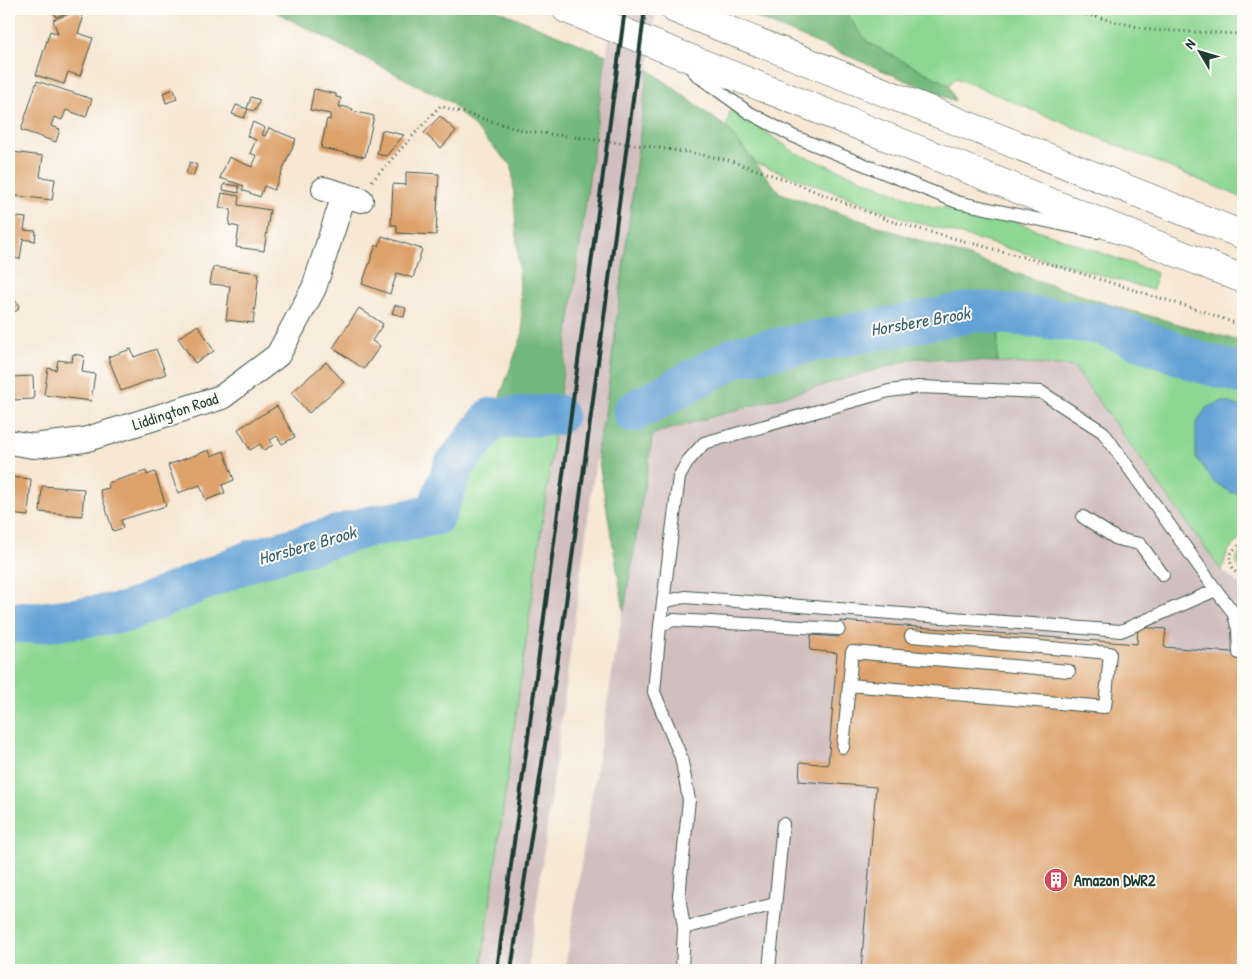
<svg xmlns="http://www.w3.org/2000/svg" width="1252" height="979" viewBox="0 0 1252 979" font-family="'Patrick Hand',sans-serif">
	<rect width="100%" height="100%" fill="#fdfcf7"/>
	<filter id="ink" filterUnits="userSpaceOnUse"><feTurbulence type="fractalNoise" baseFrequency=".02" numOctaves="2"/><feDisplacementMap in="SourceGraphic" scale="10" xChannelSelector="R" yChannelSelector="G"/><feConvolveMatrix kernelMatrix="1 2 1 2 8 2 1 2 1" color-interpolation-filters="sRGB"/></filter>
	<filter id="wash" filterUnits="userSpaceOnUse"><feTurbulence type="fractalNoise" baseFrequency=".0096" numOctaves="4" result="noise"/><feDisplacementMap in="SourceGraphic" scale="20" xChannelSelector="R" yChannelSelector="G"/><feGaussianBlur stdDeviation="1.12" result="paint"/><feColorMatrix in="noise" values="0 0 0 0 0 0 0 0 0 0 0 0 0 0 0 0 0 1.4 0 .05"/><feComposite in="paint" operator="in"/></filter>
	<g filter="url(#wash)">
		<rect width="100%" height="100%" fill="#f7e7d4"/>
		<!-- industrial -->
		<g fill="#d1bfbf">
			<path d="M613,9H656L605,413L597,451L528,970H481Z"/>
			<path d="M917,358L1074,366L1222,571L1243,587V970H565L588,819L652,434Z"/>
		</g>
		<!-- green -->
		<g fill="#8dd792" stroke="#568a63">
			<path d="M843,9H1243V198L956,78L949,85L867,42Z"/>
			<path d="M731,108L796,153L932,207L956,208L979,211L1007,219L1157,273L1153,290L906,219L756,163L726,127Z"/>
			<path d="M1051,331L1199,362L1243,382V538C1227,549 1227,551 1222,571L1074,367L997,362L998,332Z"/>
			<path d="M557,415L481,970H9V622L35,623L127,612L252,560L367,527L435,515L454,466L492,418Z"/>
			<path d="M1243,550V572C1234,565 1235,557 1243,550Z"/>
		</g>
		<!-- forest -->
		<g fill="#72b87c" stroke="#487a58">
			<path d="M270,9H495L606,55L557,415L492,418L523,333L512,166L450,102Z"/>
			<path d="M736,9H843L867,42L949,85L955,101Z"/>
			<path d="M648,69L726,127L780,193L1107,304L1243,342V380L1209,365L1051,331L998,332L997,362L917,358L653,434L624,611L597,451L605,413Z"/>
		</g>
		<!-- water -->
		<path fill="#64a2d6" stroke="#427085" d="M1222,401L1243,407V492L1232,493L1214,482L1196,457V424L1206,408Z"/>
		<g fill="none" stroke-linecap="round" stroke-linejoin="round">
			<!-- river -->
			<g stroke="#64a2d6" stroke-width="41">
				<path d="M633,412L737,356L976,311L1100,324L1199,362L1243,374"/>
				<path d="M9,622L35,623L127,612L252,560L367,527L435,515L454,466L492,418L557,415"/>
			</g>
		</g>
		<g id="blocks">
			<!-- building -->
			<g fill="#dda16b">
				<path d="M53,9H77L56,17Z"/>
				<path d="M79,10L83,19L78,33L93,38L80,76L68,72L64,84L36,75L50,31L58,34L53,20Z"/>
				<path d="M37,81L92,99L86,117L66,110L62,120L54,117L51,126L60,129L56,142L21,130Z"/>
				<path d="M174,89L177,99L166,103L163,93Z"/>
				<path d="M314,89L336,94V97L341,98L339,108L341,109V106L353,109L352,111L374,116L365,157L321,148L327,119L330,120V114L310,110Z"/>
				<path d="M251,97L260,100L255,111L247,109Z"/>
				<path d="M236,105L248,109L244,118L232,114Z"/>
				<path d="M440,116L456,131L441,148L424,133Z"/>
				<path d="M253,122L265,128L262,135L265,136L269,128L296,139L274,190L264,186L260,197L242,190L244,186L220,178L229,157L252,167L257,156L250,153L256,140L247,136Z"/>
				<path d="M382,130L404,135L386,156L377,154Z"/>
				<path d="M13,152L43,156L40,177L55,179L52,200L9,195Z"/>
				<path d="M190,162L197,165L193,176L186,173Z"/>
				<path d="M406,172L439,174L436,235L397,233V225H391L393,184L406,185Z"/>
				<path d="M224,184L239,186V193L223,190Z"/>
				<path d="M222,193L239,196L238,205L270,210L264,251L236,247L239,227L229,225L231,209L219,208Z"/>
				<path d="M9,216L26,218L24,230L36,231L35,241L23,239L20,259L9,258Z"/>
				<path d="M382,236L422,249L413,278L397,273L390,294L362,284L376,245L379,246Z"/>
				<path d="M213,267L259,273L253,323L226,320L230,286L210,284Z"/>
				<path d="M9,300L15,301L19,304L18,310L14,312L9,311Z"/>
				<path d="M395,305L406,308L404,317L392,313Z"/>
				<path d="M359,308L383,324L372,341L380,346L364,369L333,348Z"/>
				<path d="M198,325L214,351L195,363L178,338Z"/>
				<path d="M131,349L134,357L156,349L166,374L121,391L108,357Z"/>
				<path d="M73,354L84,356L82,372L95,374L91,401L44,395L48,368L56,370L58,360L72,362Z"/>
				<path d="M326,362L344,382L309,413L291,393Z"/>
				<path d="M33,376L34,399L12,400L11,377Z"/>
				<path d="M277,406L295,437L282,444L277,436L270,440L273,445L264,450L260,444L250,450L238,429Z"/>
				<path d="M209,450L211,456L224,451L234,480L222,485L225,493L206,500L200,485L178,493L168,465Z"/>
				<path d="M146,471L147,475L155,472L166,506L121,520L123,528L113,531L100,490L109,488L108,483Z"/>
				<path d="M9,477L31,479L28,516L9,514Z"/>
				<path d="M42,486L84,489L82,516L40,512Z"/>
				<path d="M840,621L1137,644L1138,627L1166,629L1164,647L1243,653V970H861L876,787L799,781L800,762L828,765L837,653L810,650L811,635L839,637Z"/>
			</g>
		</g>
	</g>
	<g filter="url(#ink)">
		<use href="#blocks" fill-opacity="0" stroke="#3f564c" stroke-width="1"/>
		<g fill="none" stroke-linecap="round" stroke-linejoin="round">
			<!-- service casing -->
			<g stroke="#3f564c" stroke-width="14">
				<g id="service">
					<path d="M688,65L698,76L748,112L793,136L957,202L1097,232"/>
					<path d="M1083,517L1117,539L1140,544L1163,575"/>
					<path d="M663,602L685,597L1121,631L1216,590"/>
					<path d="M1233,612L1238,629L1239,653"/>
					<path d="M660,626L673,620L839,629"/>
					<path d="M849,685L852,652L1069,671"/>
					<path d="M843,747L849,685L1105,707L1110,653L911,636"/>
					<path d="M684,928L775,904"/>
					<path d="M682,970L684,928L679,896L689,800L681,757L654,692L660,626L679,477L688,461L704,443L889,391L919,387L1041,392L1103,432L1216,590L1233,612L1243,618"/>
					<path d="M769,970L783,824"/>
				</g>
			</g>
			<!-- minor casing -->
			<g stroke="#3f564c" stroke-width="26">
				<g id="minor">
					<path d="M324,189L344,195"/>
					<path d="M9,442L33,446L84,440L222,397L278,355L314,288L344,195L361,200"/>
				</g>
			</g>
			<!-- trunk casing -->
			<g stroke="#3f564c" stroke-width="29">
				<g id="trunk">
					<path d="M566,9L1243,279"/>
					<path d="M675,9L1243,235"/>
				</g>
			</g>
			<!-- path -->
			<g stroke="#3f564c" stroke-width="3" stroke-dasharray="1 4" stroke-linecap="butt">
				<path d="M1062,9L1151,30L1243,34"/>
				<path d="M372,181L440,106L525,131L645,146L699,154L728,160L792,182L890,221L1060,267L1202,311L1243,326"/>
				<path d="M1243,543C1223,553 1229,568 1243,579"/>
			</g>
			<!-- service -->
			<use href="#service" stroke="#fff" stroke-width="12"/>
			<!-- minor -->
			<use href="#minor" stroke="#fff" stroke-width="24"/>
			<!-- trunk -->
			<use href="#trunk" stroke="#fff" stroke-width="28"/>
			<!-- rail -->
			<g stroke="#1f3d34" stroke-width="4">
				<path d="M497,970L625,9"/>
				<path d="M511,970L563,625L645,9"/>
			</g>
		</g>
	</g>
	<!-- icons -->
	<defs>
		<g id="building-disc" transform="scale(1.25)"><circle r="9.5" fill="#d1495b" stroke="#fdfcf7"/><path d="M-4-6H4V6H1V3H-1V6H-4ZM-2.5-4.3h1.7v1.8h-1.7ZM.8-4.3h1.7v1.8H.8ZM-2.5-1h1.7V.8h-1.7ZM.8-1h1.7V.8H.8Z" fill="#fff"/></g>
	</defs>
	<g fill-rule="evenodd">
		<use href="#building-disc" x="1056" y="880"/>
	</g>
	<g text-anchor="middle" dominant-baseline="central" stroke-width="4" stroke-linejoin="round" paint-order="stroke">
		<!-- street labels -->
		<g font-size="16" fill="#1f3d34" stroke="#fdfcf7">
			<text transform="translate(175 411) rotate(-18)">Liddington Road</text>
		</g>
		<!-- poi labels -->
		<g font-size="16" font-weight="bold" fill="#1f3d34" stroke="#fdfcf7" text-anchor="start">
			<text x="1074" y="880">Amazon DWR2</text>
		</g>
		<!-- water labels -->
		<g font-size="18" font-style="italic" fill="#37606d" stroke="#fdfcf7">
			<text transform="translate(920 321) rotate(-10)">Horsbere Brook</text>
			<text transform="translate(307 545) rotate(-16)">Horsbere Brook</text>
		</g>
	</g>
	<!-- margin -->
	<rect width="1252" height="979" fill="none" stroke="#fdfcf7" stroke-width="30"/>
	<!-- north arrow -->
	<g transform="translate(1200 52) rotate(308)" stroke="#fdfcf7" stroke-width="4" paint-order="stroke">
	<path d="M0-4L9 19L0 12L-9 19Z" fill="#1f3d34"/>
	<text y="-8" font-size="14" font-weight="bold" text-anchor="middle" fill="#1f3d34">N</text>
	</g>
</svg>
